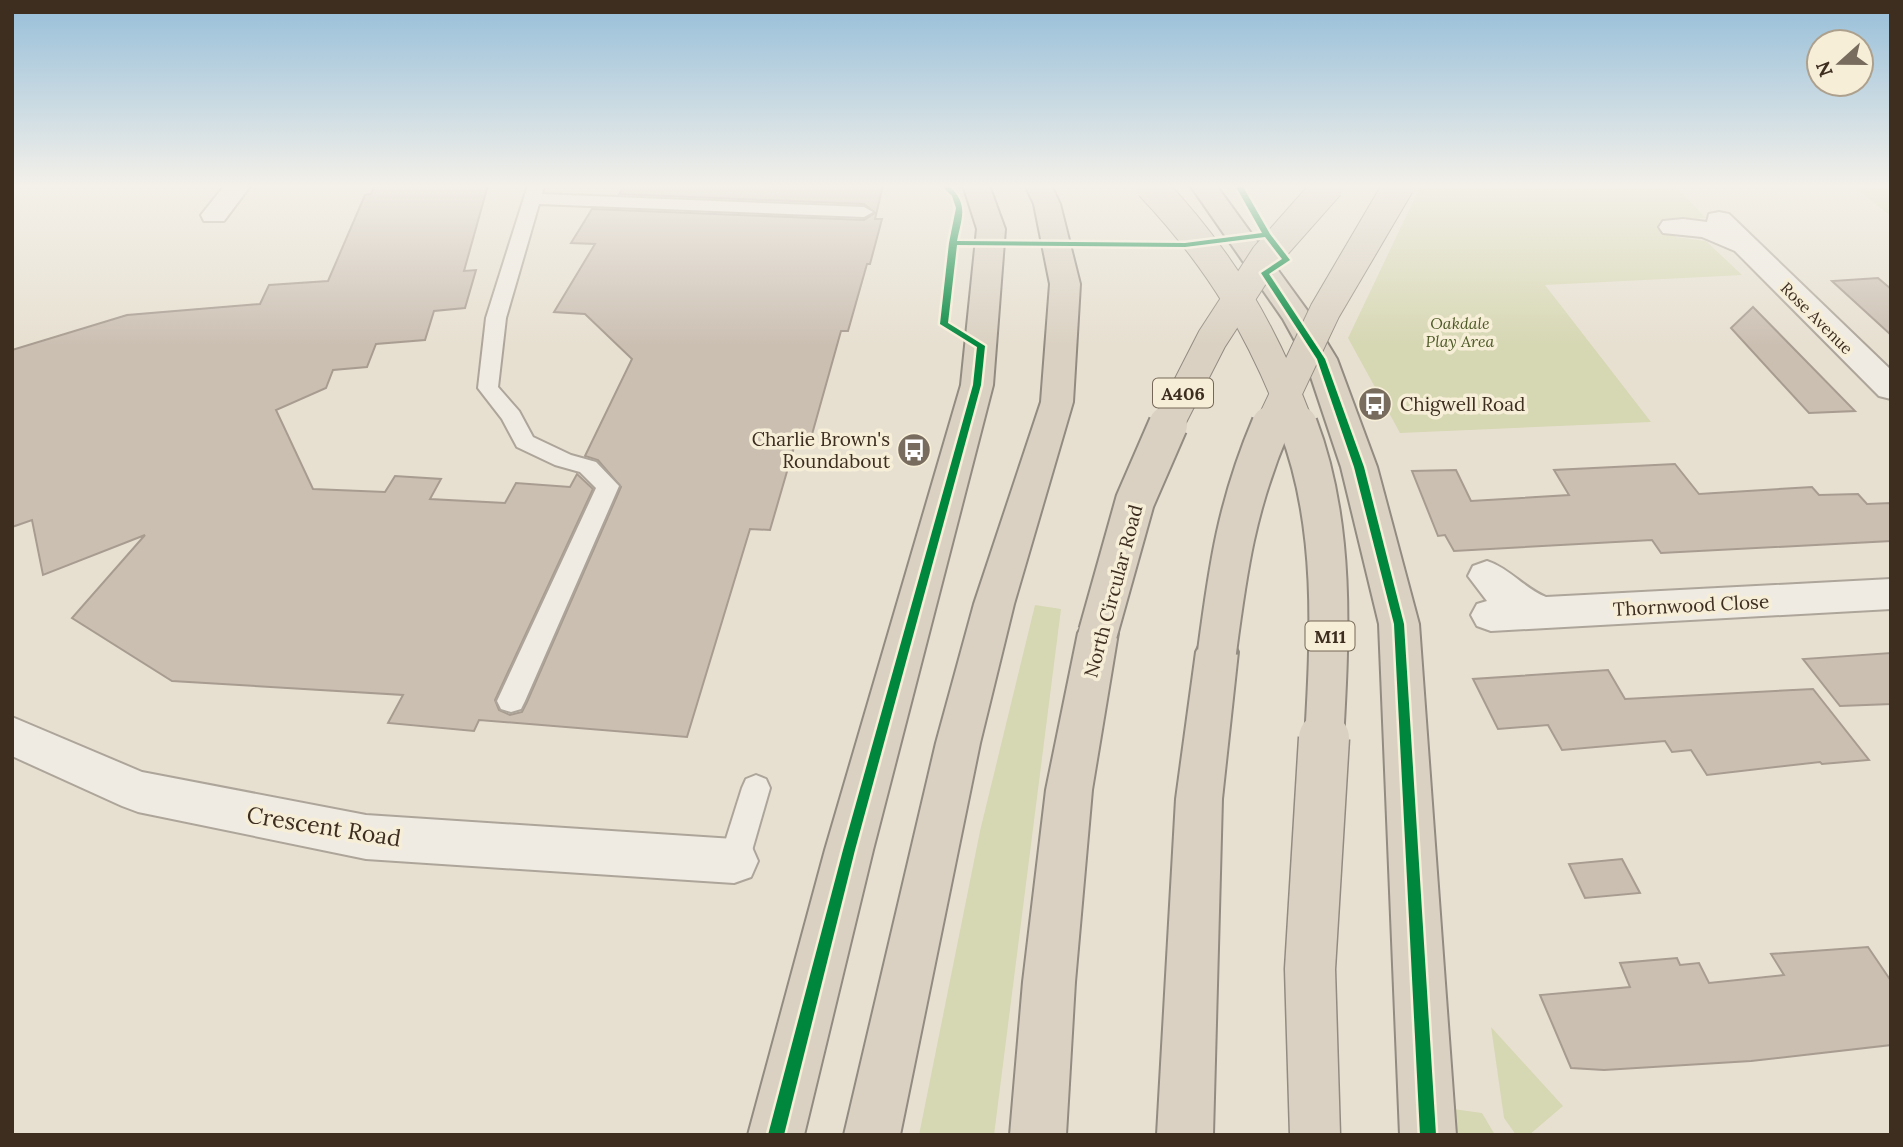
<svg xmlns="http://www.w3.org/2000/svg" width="1903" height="1147" viewBox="0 0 1903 1147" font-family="Lora,serif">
	<rect width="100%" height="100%" fill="#e7e0d1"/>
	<!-- green -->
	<g fill="#d6d7b3">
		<path d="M1421,185H1674L1706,218L1659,221L1676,237L1706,241L1742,275L1545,285L1651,422L1400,433L1348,338Z"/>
		<path d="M1851,185H1891V216Z"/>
		<path d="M1035,605L1061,609L994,1135H919L980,831Z"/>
		<path d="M1491,1027L1563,1106L1529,1135H1516L1504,1118Z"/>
		<path d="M1453,1109L1482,1113L1495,1135H1457Z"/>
	</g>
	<!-- building -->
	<g fill="#cbbfb2" stroke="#a89c90" stroke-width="2">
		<path d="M375,185H488L464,271L476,270L465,308L434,311L425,340L376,344L367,367L333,370L326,388L276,410L313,489L385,492L395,476L441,479L430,499L505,503L516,483L570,487L577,474L593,489L495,700L499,710L510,715L522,712L527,702L621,487L598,460L585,456L632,359L585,314L554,312L595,244L571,243L592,209L864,220L875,213L864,204L619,194L625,185H883L875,219H882L870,264H867L848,331H841L811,438L797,437L770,530L750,529L687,737L479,720L474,731L388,723L403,695L172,681L72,618L145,535L43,575L32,520L12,527V350L127,315L260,304L269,285L328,281L365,195L371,194Z"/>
		<path d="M1878,278L1891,289V335L1832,281Z"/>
		<path d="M1753,307L1855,411L1809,413L1731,328Z"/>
		<path d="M1675,464L1699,494L1812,487L1819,495L1858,494L1867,504L1891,503V541L1661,553L1652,540L1454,551L1445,535L1438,536L1412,471L1456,470L1471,501L1569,495L1554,470Z"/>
		<path d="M1891,653V704L1840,706L1803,659Z"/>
		<path d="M1608,670L1625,699L1813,689L1869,760L1822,764L1820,762L1707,775L1691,750L1672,752L1665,741L1562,750L1548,725L1498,729L1473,679Z"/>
		<path d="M1622,859L1640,893L1585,898L1569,864Z"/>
		<path d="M1868,947L1891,981V1045L1751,1061L1604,1070L1571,1068L1540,995L1630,987L1620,963L1677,958L1680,965L1699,963L1709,983L1784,975L1771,954Z"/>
	</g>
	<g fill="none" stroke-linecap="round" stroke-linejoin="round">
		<!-- lane casing -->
		<g stroke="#ada599" stroke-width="4">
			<g id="lane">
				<path d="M528,185H544L542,194L864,207L873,212L864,217L539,204L506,318L498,387L519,411L533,437L571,455L596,462L619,486L525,701L521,709L511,712L501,709L497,701L596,488L580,472L555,465L517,447L502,419L478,388L486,318Z"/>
				<path d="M756,775L766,779L770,788L749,861L745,871L734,875L723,871L719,861L742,788L746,779Z"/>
			</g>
		</g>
		<!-- street casing -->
		<g stroke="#ada599" stroke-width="4">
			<g id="street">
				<path d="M225,185H251L224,221H204L201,215Z"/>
				<path d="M1719,212L1729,214L1891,370V399L1879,396L1735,251L1702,237L1663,233L1659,227L1663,221L1683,219L1707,222L1709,214Z"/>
				<path d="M1487,561C1509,568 1524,588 1546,597L1891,579V609L1491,631L1477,626L1471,615L1477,604L1487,601L1468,576L1473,566Z"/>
				<path d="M12,717L142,772L366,815L734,839L751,845L758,861L751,877L734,883L366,859L138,812L122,806L12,756Z"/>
			</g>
		</g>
		<!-- highway casing -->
		<g stroke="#928b80" stroke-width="4">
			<g id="highway">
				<path d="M963,185H989L1005,229L993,385L873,850L804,1135H748L825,850L961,385L977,229Z"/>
				<path d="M1025,185H1051L1060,204L1080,284L1073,402L1014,604L980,743L900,1135H844L936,743L974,604L1041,402L1050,284L1034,204Z"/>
				<path d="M1190,185H1216L1309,313L1337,359L1377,467L1419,624L1456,1135H1400L1379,624L1341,467L1305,359L1283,319Z"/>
				<path d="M1098,617L1112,622L1118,633L1092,790L1075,982L1066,1135H1010L1023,982L1046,790L1078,633L1084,622Z"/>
				<path d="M1217,635L1232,640L1238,652L1222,799L1213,1135H1157L1176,799L1196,652L1202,640Z"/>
			</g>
		</g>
		<!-- lane -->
		<use href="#lane" fill="#efebe3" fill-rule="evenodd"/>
		<!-- street -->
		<use href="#street" fill="#efebe3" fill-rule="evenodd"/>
		<!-- highway -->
		<use href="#highway" fill="#dad1c2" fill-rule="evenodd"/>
		<!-- highway-bridge-far2 casing -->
		<g stroke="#928b80" stroke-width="32" stroke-linecap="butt">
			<g id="highway-bridge-far2">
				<path d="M1150,185C1221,260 1262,330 1299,427"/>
				<path d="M1167,427L1212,339L1266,256L1329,185"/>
				<path d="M1270,427L1325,311L1399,185"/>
			</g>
		</g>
		<!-- highway-bridge-far1 casing -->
		<g stroke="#928b80" stroke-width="42" stroke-linecap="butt">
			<g id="highway-bridge-far1">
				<path d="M1298,425C1336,524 1330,636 1324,740"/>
				<path d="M1098,633L1135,501L1168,425"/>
				<path d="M1217,652C1228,567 1237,505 1271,425"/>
			</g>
		</g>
		<!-- highway-bridge casing -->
		<g stroke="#928b80" stroke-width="53" stroke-linecap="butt">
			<path id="highway-bridge" d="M1315,1135L1310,969L1324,738"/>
		</g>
		<!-- highway-bridge-far2 -->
		<use href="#highway-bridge-far2" stroke="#dad1c2" stroke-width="30"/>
		<!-- highway-bridge-far1 -->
		<use href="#highway-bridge-far1" stroke="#dad1c2" stroke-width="38"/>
		<!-- highway-bridge -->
		<use href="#highway-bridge" stroke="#dad1c2" stroke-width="50"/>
		<!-- cycleway casing -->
		<g stroke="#f7eed8" stroke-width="5">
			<path id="cycleway" d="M941,185H948C969,204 962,216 957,241L1185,243L1262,233L1235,185H1242L1270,234L1290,260L1269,274L1325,359L1364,467L1404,624L1436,1135H1420L1394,624L1354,467L1317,359L1261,273L1282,259L1265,237L1185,247L957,245L948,323L985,346L981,385L855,850L784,1135H768L843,850L973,385L977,347L940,324L949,243L956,208L952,196Z"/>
		</g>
		<!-- cycleway -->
		<use href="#cycleway" fill="#00873e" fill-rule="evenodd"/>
	</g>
	<!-- sky -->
	<linearGradient id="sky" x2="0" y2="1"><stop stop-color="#96bed9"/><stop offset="0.54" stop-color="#f4f1ea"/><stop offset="1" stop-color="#f4f1ea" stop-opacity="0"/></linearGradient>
	<rect width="1903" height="345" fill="url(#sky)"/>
	<!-- icons -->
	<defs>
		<g id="bus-disc" transform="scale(1.75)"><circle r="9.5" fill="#786c5e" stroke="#f7eed8"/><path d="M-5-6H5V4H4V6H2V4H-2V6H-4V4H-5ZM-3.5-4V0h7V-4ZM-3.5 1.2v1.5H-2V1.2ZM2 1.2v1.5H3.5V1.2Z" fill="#fff"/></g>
	</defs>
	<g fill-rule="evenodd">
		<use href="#bus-disc" x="1375" y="404"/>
		<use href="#bus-disc" x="914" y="450"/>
	</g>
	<g text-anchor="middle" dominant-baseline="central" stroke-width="7" stroke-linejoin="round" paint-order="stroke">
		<!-- far-street labels -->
		<g font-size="16" fill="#3d2e20" stroke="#f7eed8">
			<text transform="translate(1817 318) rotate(45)">Rose Avenue</text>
		</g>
		<!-- far-park labels -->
		<g font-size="16" font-style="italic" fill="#4d5a26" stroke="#f7eed8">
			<text x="1460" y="323">Oakdale<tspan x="1460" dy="18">Play Area</tspan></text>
		</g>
		<!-- shield labels -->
		<g fill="#f7eed8" stroke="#756857" stroke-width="2">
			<rect x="1153" y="378.5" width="60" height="29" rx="5"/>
			<rect x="1305.5" y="621.5" width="49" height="29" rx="5"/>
		</g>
		<g font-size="18" font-weight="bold" fill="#3d2e20">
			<text x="1183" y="393">A406</text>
			<text x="1330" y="636">M11</text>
		</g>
		<!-- poi labels -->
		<g font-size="19" fill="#3d2e20" stroke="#f7eed8" text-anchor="start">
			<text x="1400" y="404">Chigwell Road</text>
			<text x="890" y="439" text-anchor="end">Charlie Brown's<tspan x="890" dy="22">Roundabout</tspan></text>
		</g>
		<!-- street labels -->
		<g font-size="19" fill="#3d2e20" stroke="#f7eed8">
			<text transform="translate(1113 591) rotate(-75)">North Circular Road</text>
			<text transform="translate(1691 605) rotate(-3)">Thornwood Close</text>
		</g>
		<!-- near-street labels -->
		<g font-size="23" fill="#3d2e20" stroke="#f7eed8">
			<text transform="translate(324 826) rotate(9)">Crescent Road</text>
		</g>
	</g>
	<!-- border -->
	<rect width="1903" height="1147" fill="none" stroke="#3d2e20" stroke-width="28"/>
	<!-- north arrow -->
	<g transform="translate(1840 63) rotate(249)"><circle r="33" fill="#f7eed8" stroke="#ada18e" stroke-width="2"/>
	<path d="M0-5L12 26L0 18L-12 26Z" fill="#786c5e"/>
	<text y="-10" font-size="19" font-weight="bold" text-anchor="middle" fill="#3d2e20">N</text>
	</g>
</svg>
